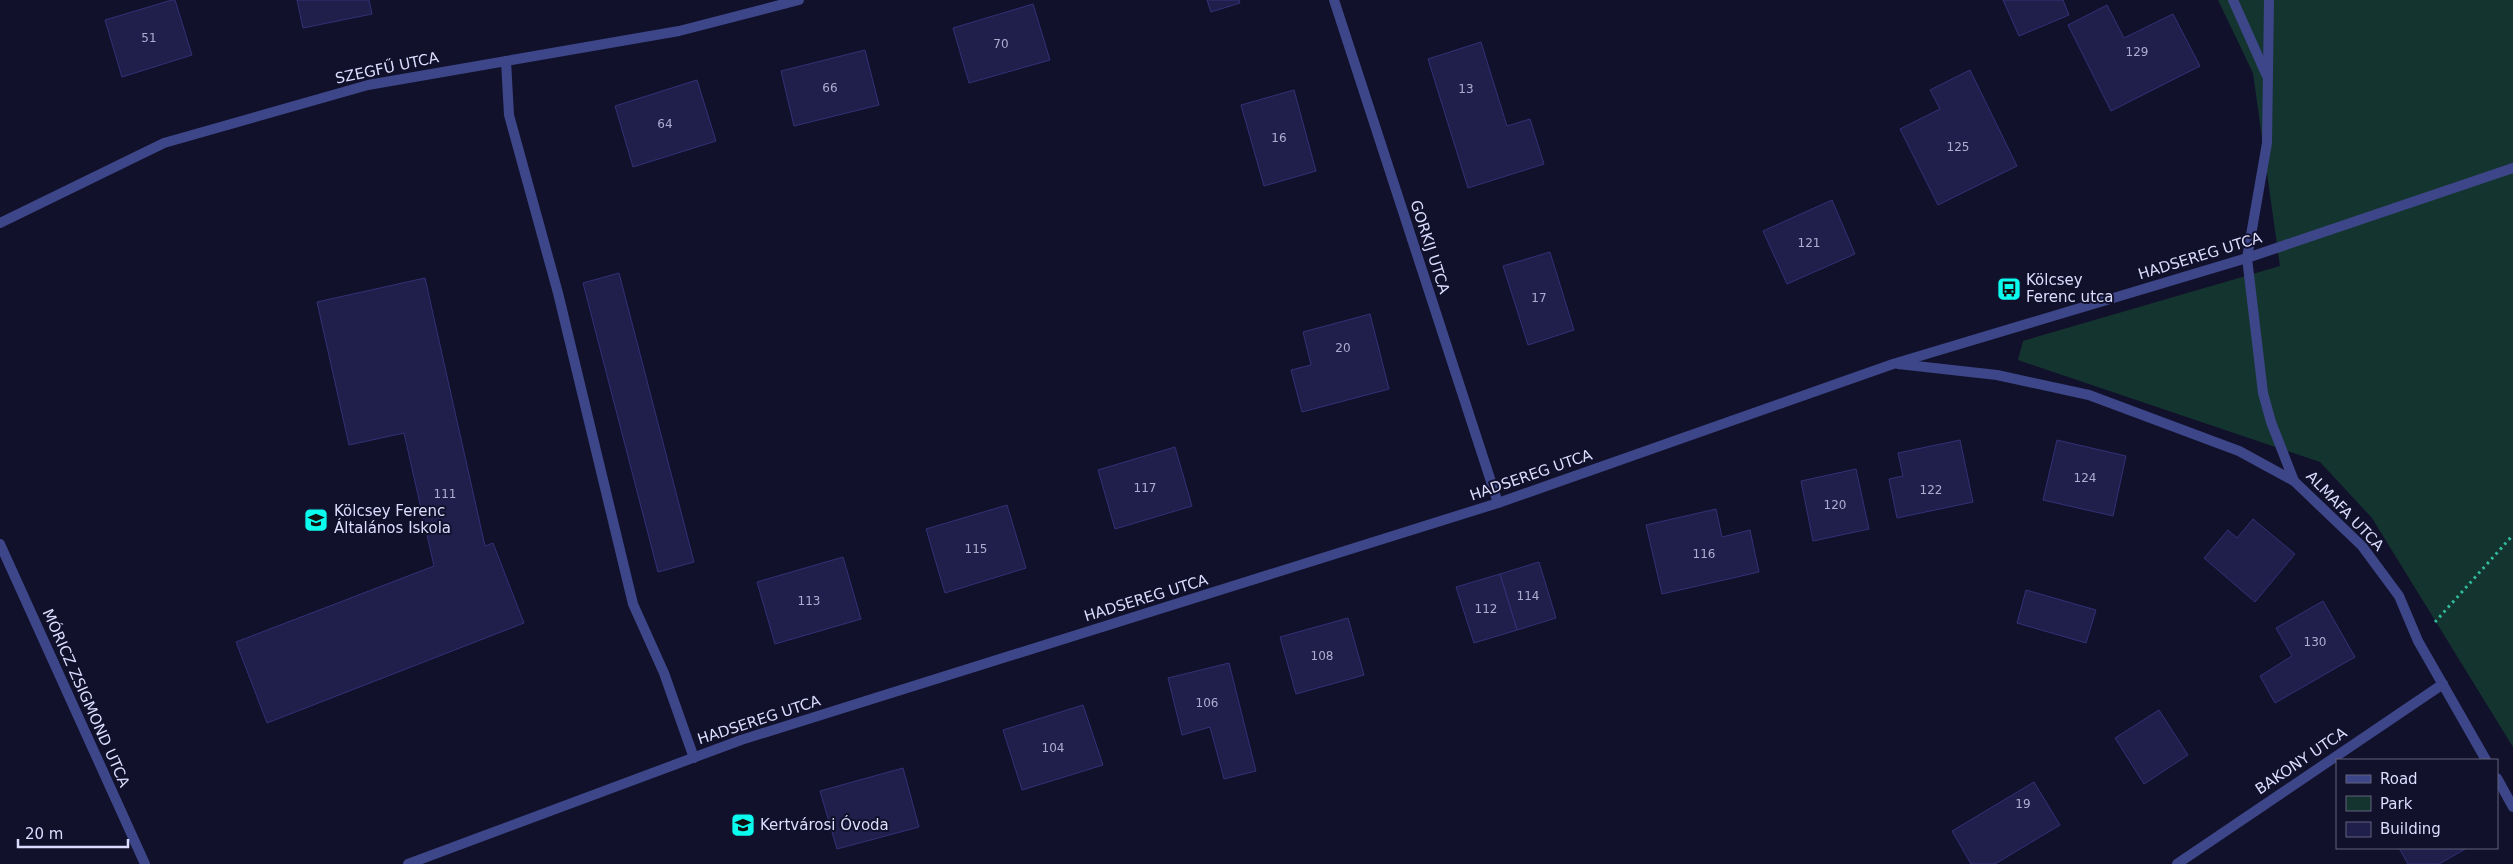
<svg xmlns="http://www.w3.org/2000/svg" width="2513" height="864" viewBox="0 0 2513 864" font-family="'DejaVu Sans',sans-serif">
	<rect width="100%" height="100%" fill="#12112b"/>
	<!-- green -->
	<path fill="#14352f" d="M2218,0H2513V747L2372,518L2320,462L2018,360L2023,341L2280,266L2253,73Z"/>
	<!-- building -->
	<g fill="#201e4b" stroke="#333077">
		<path d="M172,0H175L192,55L122,77L105,20Z"/>
		<path d="M297,0H369L372,14L303,28Z"/>
		<path d="M1207,0H1239L1240,3L1211,12Z"/>
		<path d="M2003,0H2063L2069,15L2019,36Z"/>
		<path d="M1033,4L1050,60L969,83L953,28Z"/>
		<path d="M2107,5L2124,38L2173,14L2200,66L2111,111L2068,25Z"/>
		<path d="M1481,42L1507,126L1530,119L1544,164L1468,188L1428,59Z"/>
		<path d="M865,50L879,105L794,126L781,71Z"/>
		<path d="M1970,70L2017,166L1938,205L1900,129L1940,109L1930,90Z"/>
		<path d="M697,80L716,141L633,167L615,106Z"/>
		<path d="M1294,90L1316,171L1264,186L1241,105Z"/>
		<path d="M1832,200L1855,254L1787,284L1763,231Z"/>
		<path d="M1550,252L1574,330L1528,345L1503,266Z"/>
		<path d="M619,273L694,562L658,572L583,283Z"/>
		<path d="M425,278L485,546L493,543L524,623L267,723L236,642L434,566L404,433L349,445L317,302Z"/>
		<path d="M1370,314L1389,389L1302,412L1291,370L1311,365L1303,332Z"/>
		<path d="M1960,440L1973,502L1897,518L1889,479L1903,476L1898,453Z"/>
		<path d="M2057,440L2126,456L2113,516L2043,500Z"/>
		<path d="M1175,447L1192,506L1115,529L1098,470Z"/>
		<path d="M1856,469L1869,529L1813,541L1801,481Z"/>
		<path d="M1007,505L1026,568L945,593L926,529Z"/>
		<path d="M1716,509L1722,537L1750,530L1759,572L1662,594L1646,525Z"/>
		<path d="M2253,519L2295,554L2255,602L2204,558L2228,530L2237,538Z"/>
		<path d="M843,557L861,619L775,644L757,582Z"/>
		<path d="M1539,562L1556,618L1517,630L1500,574Z"/>
		<path d="M1500,574L1517,630L1474,643L1456,587Z"/>
		<path d="M2026,590L2096,610L2086,643L2017,623Z"/>
		<path d="M2323,601L2355,657L2275,703L2260,676L2292,656L2276,628Z"/>
		<path d="M1348,618L1364,675L1296,694L1280,637Z"/>
		<path d="M1229,663L1256,771L1224,779L1210,727L1182,735L1168,678Z"/>
		<path d="M1083,705L1103,765L1022,790L1003,730Z"/>
		<path d="M2159,710L2188,755L2144,784L2115,738Z"/>
		<path d="M903,768L919,827L837,849L820,791Z"/>
		<path d="M2034,782L2060,825L1995,864H1971L1952,831Z"/>
		<path d="M2399,848H2467L2439,864H2408Z"/>
	</g>
	<g fill="none" stroke-linecap="round" stroke-linejoin="round">
		<!-- path -->
		<path stroke="#32bc9e" stroke-width="3" stroke-dasharray="2.5 4" stroke-linecap="butt" d="M2435,622L2513,535"/>
		<!-- service -->
		<g stroke="#3d4689" stroke-width="10">
			<path d="M2233,0L2266,74"/>
			<path d="M506,61L509,115L558,293L633,604L664,673L694,758"/>
			<path d="M2247,258L2267,143L2269,0"/>
		</g>
		<!-- minor -->
		<g stroke="#3d4689" stroke-width="10">
			<path d="M1334,0L1498,503"/>
			<path d="M0,223L164,143L368,85L679,31L799,0"/>
			<path d="M2247,258L2263,393L2271,422L2294,481L2362,546L2399,596L2418,641L2486,760"/>
			<path d="M1898,364L1997,375L2089,395L2239,451L2294,481"/>
			<path d="M0,544L145,864"/>
			<path d="M2497,778L2513,807"/>
			<path d="M408,864L741,740L1498,503L1893,364L2247,258L2513,168"/>
			<path d="M2177,864L2443,684"/>
		</g>
	</g>
	<!-- icons -->
	<defs>
		<g id="bus-square" transform="scale(1.25)"><rect x="-9" y="-9" width="18" height="18" rx="4" fill="#0bfcef" stroke="#12112b"/><path d="M-5-6H5V4H4V6H2V4H-2V6H-4V4H-5ZM-3.5-4V0h7V-4ZM-3.5 1.2v1.5H-2V1.2ZM2 1.2v1.5H3.5V1.2Z" fill="#111"/></g>
		<g id="school-square" transform="scale(1.25)"><rect x="-9" y="-9" width="18" height="18" rx="4" fill="#0bfcef" stroke="#12112b"/><path d="M0-5L7-2L0 1L-7-2ZM-4 1L0 2.5L4 1V4Q0 6-4 4Z" fill="#111"/></g>
	</defs>
	<g fill-rule="evenodd">
		<use href="#bus-square" x="2009" y="289"/>
		<use href="#school-square" x="316" y="520"/>
		<use href="#school-square" x="743" y="825"/>
	</g>
	<g text-anchor="middle" dominant-baseline="central" stroke-width="4" stroke-linejoin="round" paint-order="stroke">
		<!-- number labels -->
		<g font-size="12" fill="#adadd1">
			<text x="149" y="38">51</text>
			<text x="1001" y="44">70</text>
			<text x="2137" y="52">129</text>
			<text x="830" y="88">66</text>
			<text x="1466" y="89">13</text>
			<text x="665" y="124">64</text>
			<text x="1279" y="138">16</text>
			<text x="1958" y="147">125</text>
			<text x="1809" y="243">121</text>
			<text x="1539" y="298">17</text>
			<text x="1343" y="348">20</text>
			<text x="2085" y="478">124</text>
			<text x="1145" y="488">117</text>
			<text x="1931" y="490">122</text>
			<text x="445" y="494">111</text>
			<text x="1835" y="505">120</text>
			<text x="976" y="549">115</text>
			<text x="1704" y="554">116</text>
			<text x="1528" y="596">114</text>
			<text x="809" y="601">113</text>
			<text x="1486" y="609">112</text>
			<text x="2315" y="642">130</text>
			<text x="1322" y="656">108</text>
			<text x="1207" y="703">106</text>
			<text x="1053" y="748">104</text>
			<text x="2023" y="804">19</text>
		</g>
		<!-- street labels -->
		<g font-size="15" fill="#dcddfe" stroke="#12112b">
			<text transform="translate(387 68) rotate(-12)">SZEGFŰ UTCA</text>
			<text transform="translate(1430 247) rotate(72)">GORKIJ UTCA</text>
			<text transform="translate(2200 256) rotate(-17)">HADSEREG UTCA</text>
			<text transform="translate(1531 475) rotate(-19)">HADSEREG UTCA</text>
			<text transform="translate(2345 511) rotate(46)">ALMAFA UTCA</text>
			<text transform="translate(1146 598) rotate(-17)">HADSEREG UTCA</text>
			<text transform="translate(86 698) rotate(66)">MÓRICZ ZSIGMOND UTCA</text>
			<text transform="translate(759 720) rotate(-18)">HADSEREG UTCA</text>
			<text transform="translate(2301 761) rotate(-34)">BAKONY UTCA</text>
		</g>
		<!-- poi labels -->
		<g font-size="15" fill="#dcddfe" stroke="#12112b" text-anchor="start">
			<text x="2026" y="280">Kölcsey<tspan x="2026" dy="17">Ferenc utca</tspan></text>
			<text x="334" y="511">Kölcsey Ferenc<tspan x="334" dy="17">Általános Iskola</tspan></text>
			<text x="760" y="825">Kertvárosi Óvoda</text>
		</g>
	</g>
	<!-- legend -->
	<rect x="2336" y="759" width="162" height="90" fill="#12112b" stroke="#63637f"/>
	<rect x="2346" y="775" width="25" height="8" fill="#3d4689" stroke="#63637f"/>
	<text x="2380" y="784" font-size="15" fill="#dcddfe">Road</text>
	<rect x="2346" y="796" width="25" height="15" fill="#14352f" stroke="#63637f"/>
	<text x="2380" y="809" font-size="15" fill="#dcddfe">Park</text>
	<rect x="2346" y="822" width="25" height="15" fill="#201e4b" stroke="#63637f"/>
	<text x="2380" y="834" font-size="15" fill="#dcddfe">Building</text>
	<!-- scale -->
	<path d="M18 839v8h110v-8" fill="none" stroke="#dcddfe" stroke-width="2.5"/>
	<text x="25" y="839" font-size="15" fill="#dcddfe" stroke="#12112b" stroke-width="4" paint-order="stroke">20 m</text>
</svg>
